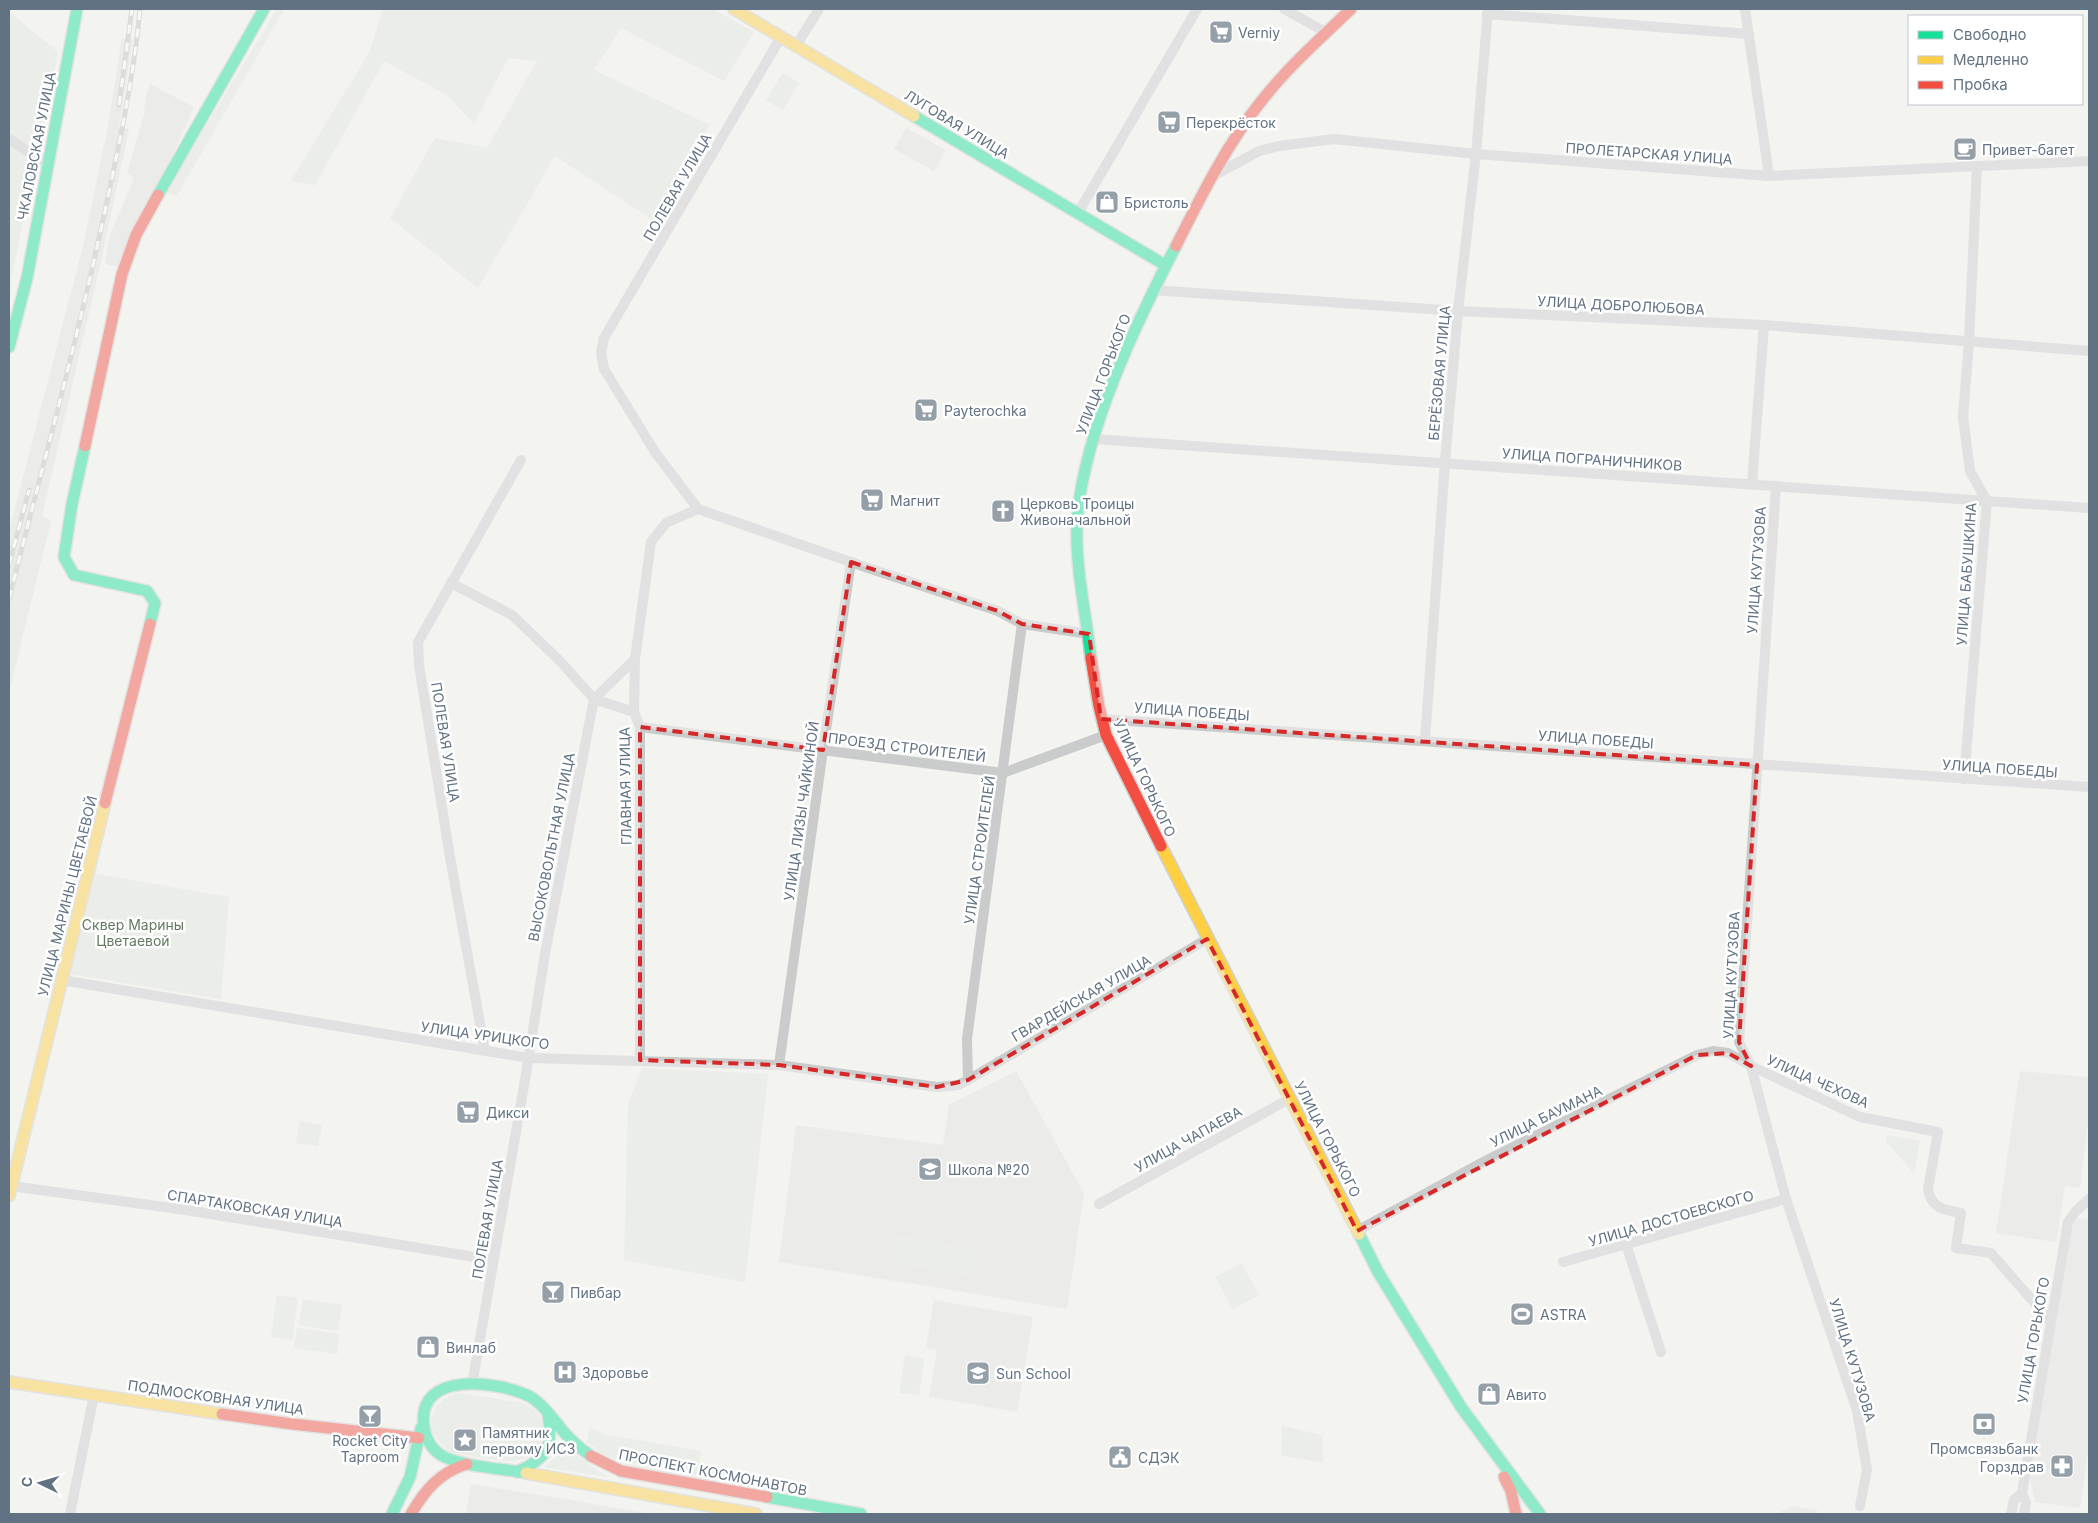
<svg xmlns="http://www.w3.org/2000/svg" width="2098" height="1523" viewBox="0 0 2098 1523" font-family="Inter,sans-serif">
	<rect width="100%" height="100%" fill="#f3f3f0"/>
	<!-- built -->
	<g fill="#e3e4e3">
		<path d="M122,38L133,40L119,127L129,129L103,252L42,516L51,521L9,693V531L83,246L108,126Z"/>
		<path d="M150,84L194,107L122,268L105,264L109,238L134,178L127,173L144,114L145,99Z"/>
		<path d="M906,128L946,150L934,171L894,149Z"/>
		<path d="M1016,1071L1084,1193L1067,1309L779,1262L796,1125L943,1145L949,1105Z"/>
		<path d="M2020,1071L2089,1077V1114L2080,1188L2065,1186L2056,1242L1996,1233Z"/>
		<path d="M2073,1217L2089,1220V1444L2080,1508L2035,1502L2029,1474Z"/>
		<path d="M934,1300L1033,1317L1017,1412L929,1397L937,1350L926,1348Z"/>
		<path d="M471,1484L570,1500L652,1514H466Z"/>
	</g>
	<!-- green -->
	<g fill="#e2e6de">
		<path d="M277,9H284L177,196L166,192Z"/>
		<path d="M383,9H713L754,32L724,81L621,28L594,70L710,125L653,220L555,156L478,288L390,218L435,138L487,148L537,61L508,58L474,124L447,95L384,61L315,185L291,181L370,51Z"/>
		<path d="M9,12L58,52L9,290Z"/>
		<path d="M783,73L799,83L783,110L766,100Z"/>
		<path d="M95,874L229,897L221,999L70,974Z"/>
		<path d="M642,1068L768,1074L745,1282L624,1260L628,1104Z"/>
		<path d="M300,1121L322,1125L318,1146L296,1143Z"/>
		<path d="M1887,1135L1920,1141L1914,1174L1886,1141Z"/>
		<path d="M888,1233L981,1249L977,1278L884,1262Z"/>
		<path d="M1241,1263L1259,1295L1233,1309L1215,1277Z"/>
		<path d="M277,1295L298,1298L292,1340L271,1337Z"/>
		<path d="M303,1299L342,1305L338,1331L299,1325Z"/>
		<path d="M297,1328L339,1334L337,1354L294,1348Z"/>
		<path d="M905,1355L924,1359L919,1395L899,1393Z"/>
		<path d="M460,1393L523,1403C534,1408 542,1416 543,1429C547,1478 478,1456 452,1452C421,1435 426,1400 460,1393Z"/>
		<path d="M1282,1426L1322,1435L1323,1463L1281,1455Z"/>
		<path d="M590,1427L603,1434L701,1451L699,1462L727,1468L725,1480L625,1462L605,1455L587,1442Z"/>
		<path d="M560,1444L607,1477L545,1467L554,1459Z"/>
		<path d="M1794,1506L1817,1510L1818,1513L1776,1514Z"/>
	</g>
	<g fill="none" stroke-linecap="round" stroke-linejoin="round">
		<!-- fast casing -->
		<g stroke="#cfd1d0" stroke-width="14">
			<g id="fast">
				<path d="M914,116L1165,265"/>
				<path d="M158,195L264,9"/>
				<path d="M9,347L27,278L77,9"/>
				<path d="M85,446L72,504L64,557L74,575L147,591L155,603L150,624"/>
				<path d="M1091,658C1086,614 1075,567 1077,523C1082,436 1136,323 1176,246"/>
				<path d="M1359,1234L1378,1272L1461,1407L1540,1514"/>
				<path d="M517,1472C546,1459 554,1447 548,1415"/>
				<path d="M526,1473C505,1469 458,1466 441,1455C431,1449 425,1437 424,1426C416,1370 498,1381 529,1396C543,1404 553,1419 563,1431C571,1441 581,1449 591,1456"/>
				<path d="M767,1497L861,1514"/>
				<path d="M392,1514L410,1477L421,1428"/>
			</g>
		</g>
		<!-- slow casing -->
		<g stroke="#cfd1d0" stroke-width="14">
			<g id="slow">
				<path d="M734,9L914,116"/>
				<path d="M1161,846L1359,1234"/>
				<path d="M9,1196L105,803"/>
				<path d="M9,1382L222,1414"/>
				<path d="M526,1473L756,1514"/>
			</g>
		</g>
		<!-- jam casing -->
		<g stroke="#cfd1d0" stroke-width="14">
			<g id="jam">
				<path d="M1176,246C1201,196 1228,142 1263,99C1289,66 1321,38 1351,9"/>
				<path d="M85,446L122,274L136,235L158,195"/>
				<path d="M1091,658L1099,706L1106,735L1161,846"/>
				<path d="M105,803L150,624"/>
				<path d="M222,1414L292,1424L419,1438"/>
				<path d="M591,1456L621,1471L767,1497"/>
				<path d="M1504,1477L1511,1491L1516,1514"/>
				<path d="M411,1514C425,1490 440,1472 467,1464"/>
			</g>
		</g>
		<!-- street -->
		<g stroke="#cacccc" stroke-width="10">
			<path d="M1284,9L1327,33"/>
			<path d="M1745,9L1769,176"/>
			<path d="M1487,14L1749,34"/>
			<path d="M781,37L604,338L601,353L604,369L655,452L698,509L868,568L998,611L1022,624L1089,634"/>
			<path d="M796,46L819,9"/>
			<path d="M9,139L49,165"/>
			<path d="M1215,175L1259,151L1279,146L1334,139L1476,154L1769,176L2089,161"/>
			<path d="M1078,213L1197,9"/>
			<path d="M1152,290L1458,311L1764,325L2089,351"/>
			<path d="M1093,439L2089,508"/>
			<path d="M1752,484L1764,325"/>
			<path d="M1776,486L1739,1042L1751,1066L1786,1199L1857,1411L1867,1470L1860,1506"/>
			<path d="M451,583L512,615L560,661L594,699L634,712"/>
			<path d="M1101,719L2089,787"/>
			<path d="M640,727L1003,773L1106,735"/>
			<path d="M1425,740L1445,462L1458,311L1476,154L1488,9"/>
			<path d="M1964,779L1987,501L1970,471L1963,417L1969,342L1977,166"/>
			<path d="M61,980L529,1058L779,1065L937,1087L958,1085L968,1080L1207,939"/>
			<path d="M485,1051L451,863L419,665L418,642L521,460"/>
			<path d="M640,1060V727L634,712L635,659L651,542L666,523L698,509"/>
			<path d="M779,1065L823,750L851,562"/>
			<path d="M968,1080L967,1039L1022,624"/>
			<path d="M11,1186L186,1210L493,1260"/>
			<path d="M1099,1204L1291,1098"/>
			<path d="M1357,1231L1487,1160L1697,1055L1713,1051L1728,1053L1751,1066L1860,1117L1938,1132L1928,1189C1931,1208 1944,1210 1961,1213L1956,1248L1991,1253L2051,1322"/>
			<path d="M1626,1244L1661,1352"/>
			<path d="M1563,1262L1786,1199"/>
			<path d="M472,1385L526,1074L545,954L594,699L635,659"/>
			<path d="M70,1514L94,1395"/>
			<path d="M2011,1514L2014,1500L2022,1493"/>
			<path d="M2024,1514L2026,1503L2022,1493L2068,1222L2075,1212L2089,1199"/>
		</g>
		<!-- fast -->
		<use href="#fast" stroke="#16e098" stroke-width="11"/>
		<!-- slow -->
		<use href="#slow" stroke="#ffcf43" stroke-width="11"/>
		<!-- jam -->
		<use href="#jam" stroke="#f24e42" stroke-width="11"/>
		<!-- rail casing -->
		<g stroke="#c0c2c2" stroke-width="5">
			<g id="rail">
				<path d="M119,105L132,9"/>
				<path d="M9,565L29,490"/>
				<path d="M9,599C42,468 78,338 106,206C120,141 134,75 140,9"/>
			</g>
		</g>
		<!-- rail -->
		<use href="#rail" stroke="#fff" stroke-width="3" stroke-dasharray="9" stroke-linecap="butt"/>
	</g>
	<!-- marked area -->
	<path d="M0 0H2098V1523H0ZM851,562L998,611L1022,624L1089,634L1101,719L1757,765L1739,1042L1751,1066L1728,1053L1697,1055L1357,1231L1207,939L968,1080L937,1087L779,1065L640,1060V727L823,750Z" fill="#f3f3f0" fill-opacity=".55" fill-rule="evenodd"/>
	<path fill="none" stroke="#d62828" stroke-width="4" stroke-dasharray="10 6" stroke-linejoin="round" d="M851,562L998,611L1022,624L1089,634L1101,719L1757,765L1739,1042L1751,1066L1728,1053L1697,1055L1357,1231L1207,939L968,1080L937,1087L779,1065L640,1060V727L823,750Z"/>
	<!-- icons -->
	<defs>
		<g id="supermarket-square" transform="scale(1.25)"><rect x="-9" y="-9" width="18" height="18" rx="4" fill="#949fa8" stroke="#fff"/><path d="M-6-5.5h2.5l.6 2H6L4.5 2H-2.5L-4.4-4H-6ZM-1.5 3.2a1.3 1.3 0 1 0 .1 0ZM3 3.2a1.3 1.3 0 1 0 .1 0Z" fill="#fff"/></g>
		<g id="cafe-square" transform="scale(1.25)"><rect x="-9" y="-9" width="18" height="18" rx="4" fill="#949fa8" stroke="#fff"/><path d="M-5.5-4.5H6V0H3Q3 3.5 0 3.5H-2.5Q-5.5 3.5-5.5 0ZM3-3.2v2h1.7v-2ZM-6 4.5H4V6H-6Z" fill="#fff"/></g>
		<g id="shop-square" transform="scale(1.25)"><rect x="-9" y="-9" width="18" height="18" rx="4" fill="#949fa8" stroke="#fff"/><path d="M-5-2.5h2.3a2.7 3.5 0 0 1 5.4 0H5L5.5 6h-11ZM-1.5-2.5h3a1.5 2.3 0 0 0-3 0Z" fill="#fff"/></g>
		<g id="church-square" transform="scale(1.25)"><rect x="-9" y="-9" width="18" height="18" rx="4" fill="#949fa8" stroke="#fff"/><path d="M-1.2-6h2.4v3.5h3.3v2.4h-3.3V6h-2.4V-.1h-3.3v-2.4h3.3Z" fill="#fff"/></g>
		<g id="school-square" transform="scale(1.25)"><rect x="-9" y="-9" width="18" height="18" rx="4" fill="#949fa8" stroke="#fff"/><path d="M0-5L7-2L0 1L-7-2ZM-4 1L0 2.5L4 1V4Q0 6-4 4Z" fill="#fff"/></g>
		<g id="bar-square" transform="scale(1.25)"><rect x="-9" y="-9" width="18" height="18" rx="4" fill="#949fa8" stroke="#fff"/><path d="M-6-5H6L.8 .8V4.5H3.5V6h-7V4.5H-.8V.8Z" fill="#fff"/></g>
		<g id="stadium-square" transform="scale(1.25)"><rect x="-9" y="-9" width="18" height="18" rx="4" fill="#949fa8" stroke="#fff"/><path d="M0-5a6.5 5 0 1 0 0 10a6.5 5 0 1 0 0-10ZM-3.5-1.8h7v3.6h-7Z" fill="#fff"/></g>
		<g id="hospital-square" transform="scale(1.25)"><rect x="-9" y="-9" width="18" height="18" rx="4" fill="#949fa8" stroke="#fff"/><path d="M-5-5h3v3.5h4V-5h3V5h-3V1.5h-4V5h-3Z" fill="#fff"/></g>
		<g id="bank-square" transform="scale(1.25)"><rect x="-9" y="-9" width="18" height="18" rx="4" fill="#949fa8" stroke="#fff"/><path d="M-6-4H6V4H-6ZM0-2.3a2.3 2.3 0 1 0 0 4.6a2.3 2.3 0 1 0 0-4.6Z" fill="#fff"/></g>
		<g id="sight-square" transform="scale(1.25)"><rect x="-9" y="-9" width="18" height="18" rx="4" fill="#949fa8" stroke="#fff"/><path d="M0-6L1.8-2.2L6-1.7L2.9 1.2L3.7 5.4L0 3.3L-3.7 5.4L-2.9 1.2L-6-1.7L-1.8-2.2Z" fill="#fff"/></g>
		<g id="civic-square" transform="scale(1.25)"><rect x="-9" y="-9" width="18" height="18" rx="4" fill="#949fa8" stroke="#fff"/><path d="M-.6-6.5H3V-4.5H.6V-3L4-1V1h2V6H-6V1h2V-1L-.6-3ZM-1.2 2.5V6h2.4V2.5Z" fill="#fff"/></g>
		<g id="pharmacy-square" transform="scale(1.25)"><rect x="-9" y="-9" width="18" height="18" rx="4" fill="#949fa8" stroke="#fff"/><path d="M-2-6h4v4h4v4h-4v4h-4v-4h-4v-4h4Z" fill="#fff"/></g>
	</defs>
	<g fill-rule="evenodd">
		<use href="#supermarket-square" x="1221" y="32"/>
		<use href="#supermarket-square" x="1169" y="122"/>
		<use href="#cafe-square" x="1965" y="149"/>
		<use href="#shop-square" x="1107" y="202"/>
		<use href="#supermarket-square" x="926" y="410"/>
		<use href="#supermarket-square" x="872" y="500"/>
		<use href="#church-square" x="1003" y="511"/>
		<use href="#supermarket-square" x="468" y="1112"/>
		<use href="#school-square" x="930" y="1169"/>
		<use href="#bar-square" x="553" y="1292"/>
		<use href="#stadium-square" x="1522" y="1314"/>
		<use href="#shop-square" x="428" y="1347"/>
		<use href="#hospital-square" x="565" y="1372"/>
		<use href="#school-square" x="978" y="1373"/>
		<use href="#shop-square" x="1489" y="1394"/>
		<use href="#bar-square" x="370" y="1416"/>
		<use href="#bank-square" x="1984" y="1424"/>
		<use href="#sight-square" x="465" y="1440"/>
		<use href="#civic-square" x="1120" y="1457"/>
		<use href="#pharmacy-square" x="2062" y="1466"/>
	</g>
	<g text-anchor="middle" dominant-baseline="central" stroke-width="5" stroke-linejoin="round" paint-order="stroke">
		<!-- poi labels -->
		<g font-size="14" fill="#617282" stroke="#fff" text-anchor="start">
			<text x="1238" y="32">Verniy</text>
			<text x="1186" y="122">Перекрёсток</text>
			<text x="1982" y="149">Привет-багет</text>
			<text x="1124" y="202">Бристоль</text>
			<text x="944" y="410">Payterochka</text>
			<text x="890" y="500">Магнит</text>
			<text x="1020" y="503">Церковь Троицы<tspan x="1020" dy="16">Живоначальной</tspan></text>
			<text x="486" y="1112">Дикси</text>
			<text x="948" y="1169">Школа №20</text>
			<text x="570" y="1292">Пивбар</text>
			<text x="1540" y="1314">ASTRA</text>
			<text x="446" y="1347">Винлаб</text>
			<text x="582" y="1372">Здоровье</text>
			<text x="996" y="1373">Sun School</text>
			<text x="1506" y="1394">Авито</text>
			<text x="482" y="1432">Памятник<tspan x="482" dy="16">первому ИСЗ</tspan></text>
			<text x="370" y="1440" text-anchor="middle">Rocket City<tspan x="370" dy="16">Taproom</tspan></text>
			<text x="1984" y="1448" text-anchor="middle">Промсвязьбанк</text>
			<text x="1138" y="1457">СДЭК</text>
			<text x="2044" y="1466" text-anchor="end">Горздрав</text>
		</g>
		<!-- street labels -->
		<g font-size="14" fill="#617282" stroke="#fff">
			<text transform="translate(957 124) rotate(31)">ЛУГОВАЯ УЛИЦА</text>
			<text transform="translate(36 146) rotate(-79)">ЧКАЛОВСКАЯ УЛИЦА</text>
			<text transform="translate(1649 153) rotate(4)">ПРОЛЕТАРСКАЯ УЛИЦА</text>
			<text transform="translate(677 187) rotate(-60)">ПОЛЕВАЯ УЛИЦА</text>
			<text transform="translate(1621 305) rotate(3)">УЛИЦА ДОБРОЛЮБОВА</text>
			<text transform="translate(1439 373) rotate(-85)">БЕРЁЗОВАЯ УЛИЦА</text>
			<text transform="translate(1103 374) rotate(-69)">УЛИЦА ГОРЬКОГО</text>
			<text transform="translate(1592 459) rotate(4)">УЛИЦА ПОГРАНИЧНИКОВ</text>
			<text transform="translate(1756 570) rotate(-86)">УЛИЦА КУТУЗОВА</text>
			<text transform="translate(1966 574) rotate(-86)">УЛИЦА БАБУШКИНА</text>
			<text transform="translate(1192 711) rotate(4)">УЛИЦА ПОБЕДЫ</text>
			<text transform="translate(1596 739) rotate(4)">УЛИЦА ПОБЕДЫ</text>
			<text transform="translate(446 742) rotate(81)">ПОЛЕВАЯ УЛИЦА</text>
			<text transform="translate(907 747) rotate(7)">ПРОЕЗД СТРОИТЕЛЕЙ</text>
			<text transform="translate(2000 768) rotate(4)">УЛИЦА ПОБЕДЫ</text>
			<text transform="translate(1145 778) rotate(65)">УЛИЦА ГОРЬКОГО</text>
			<text transform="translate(625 786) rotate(-91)">ГЛАВНАЯ УЛИЦА</text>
			<text transform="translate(801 811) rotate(-82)">УЛИЦА ЛИЗЫ ЧАЙКИНОЙ</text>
			<text transform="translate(551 847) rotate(-79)">ВЫСОКОВОЛЬТНАЯ УЛИЦА</text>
			<text transform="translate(979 850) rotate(-82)">УЛИЦА СТРОИТЕЛЕЙ</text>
			<text transform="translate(67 896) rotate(-76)">УЛИЦА МАРИНЫ ЦВЕТАЕВОЙ</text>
			<text transform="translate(1731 975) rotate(-87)">УЛИЦА КУТУЗОВА</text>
			<text transform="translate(1081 998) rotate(-30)">ГВАРДЕЙСКАЯ УЛИЦА</text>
			<text transform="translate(485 1035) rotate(8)">УЛИЦА УРИЦКОГО</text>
			<text transform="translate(1818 1081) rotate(24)">УЛИЦА ЧЕХОВА</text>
			<text transform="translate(1546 1116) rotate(-26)">УЛИЦА БАУМАНА</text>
			<text transform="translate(1188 1139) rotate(-29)">УЛИЦА ЧАПАЕВА</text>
			<text transform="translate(1328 1139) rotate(63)">УЛИЦА ГОРЬКОГО</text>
			<text transform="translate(255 1208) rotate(9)">СПАРТАКОВСКАЯ УЛИЦА</text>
			<text transform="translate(1671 1218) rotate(-16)">УЛИЦА ДОСТОЕВСКОГО</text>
			<text transform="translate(487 1219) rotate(-80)">ПОЛЕВАЯ УЛИЦА</text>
			<text transform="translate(2033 1340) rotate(-80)">УЛИЦА ГОРЬКОГО</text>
			<text transform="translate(1853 1360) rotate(73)">УЛИЦА КУТУЗОВА</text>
			<text transform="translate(216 1397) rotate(8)">ПОДМОСКОВНАЯ УЛИЦА</text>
			<text transform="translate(713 1472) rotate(11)">ПРОСПЕКТ КОСМОНАВТОВ</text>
		</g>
		<!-- park labels -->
		<g font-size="14" fill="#657960" stroke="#fff">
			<text x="133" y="924">Сквер Марины<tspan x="133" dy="16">Цветаевой</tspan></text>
		</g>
	</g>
	<!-- border -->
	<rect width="2098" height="1523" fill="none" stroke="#617282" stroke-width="20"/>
	<!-- legend -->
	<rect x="1908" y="15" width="175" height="90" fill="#ffffff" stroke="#c0c7cd"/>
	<rect x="1918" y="31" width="25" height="8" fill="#16e098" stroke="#c0c7cd"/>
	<text x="1953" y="40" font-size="15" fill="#617282">Свободно</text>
	<rect x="1918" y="56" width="25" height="8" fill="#ffcf43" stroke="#c0c7cd"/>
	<text x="1953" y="65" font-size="15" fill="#617282">Медленно</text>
	<rect x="1918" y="81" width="25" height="8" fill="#f24e42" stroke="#c0c7cd"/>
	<text x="1953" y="90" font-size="15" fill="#617282">Пробка</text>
	<!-- north arrow -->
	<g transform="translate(40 1483) rotate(275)" stroke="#ffffff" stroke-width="4" paint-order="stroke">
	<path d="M0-4L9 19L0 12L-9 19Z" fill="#617282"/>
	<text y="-8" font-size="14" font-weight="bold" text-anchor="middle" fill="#617282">С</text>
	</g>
</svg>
